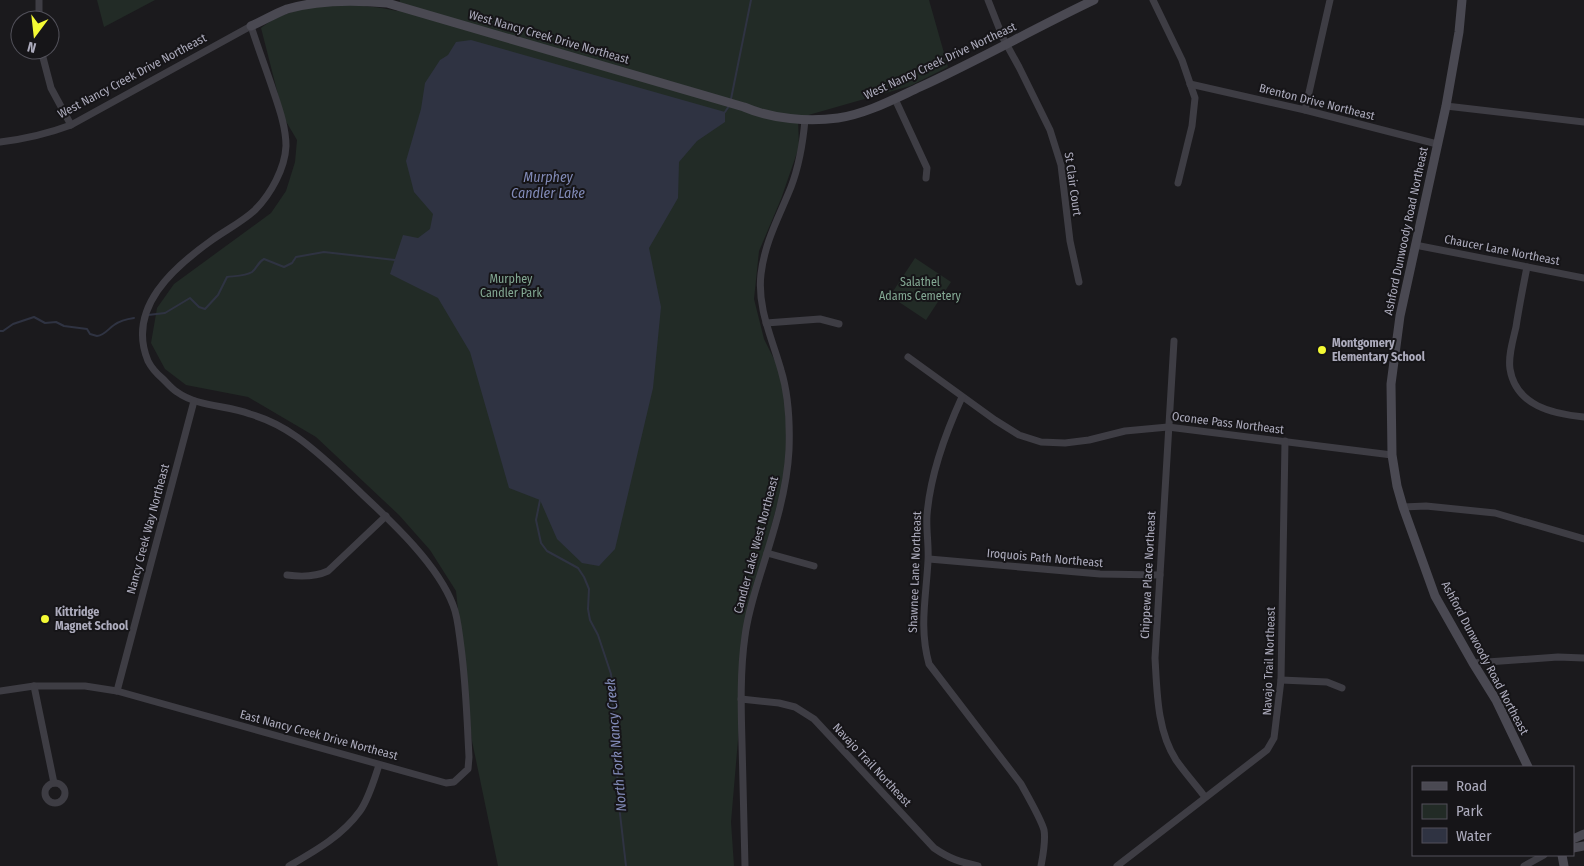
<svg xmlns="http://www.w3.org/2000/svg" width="1584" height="866" viewBox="0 0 1584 866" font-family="'Fira Sans Condensed',sans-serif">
	<rect width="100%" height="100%" fill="#1b1a1d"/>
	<!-- green -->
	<g fill="#222b26">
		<path d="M97,0H155L104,27Z"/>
		<path d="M400,0H929L948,67L910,86L798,118L799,147L781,199L759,251L754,299L764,339L785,381L789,447L782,487L756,583L745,658L731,822L734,866H498L472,741L456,591L430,550L399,515L316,437L248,397L186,385L165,369L151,343L157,308L174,284L271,213L286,191L295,162L297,140L284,118L261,28C296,0 356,2 397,11Z"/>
		<path d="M915,258L951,282L926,320L890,296Z"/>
	</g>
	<!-- water -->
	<path fill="#2f3342" d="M471,40L725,112V122L697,141L679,162L678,198L649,248L661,307L653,388L615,549L599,566L582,563L557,539L540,500L509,488L470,352L438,298L390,274L403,235L418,238L430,229L433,214L414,192L406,161L421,109L425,83L440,60L448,55L456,42Z"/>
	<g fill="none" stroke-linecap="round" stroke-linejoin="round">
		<!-- stream -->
		<g stroke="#2f3342" stroke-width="2">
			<path d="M731,99L751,0"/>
			<path d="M725,112L729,106"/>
			<path d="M148,315L165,313L190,298L199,307L205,309L218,295L227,277C234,276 246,276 252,272C257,268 258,262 264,259L284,267L292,263L296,257L324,252L395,260"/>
			<path d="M0,331H3L13,324L34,317L45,323L56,322L64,326L87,329L90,334L97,336C105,335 108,329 114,325C121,320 127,319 134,318"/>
			<path d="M540,500L536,520L541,543L547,551L578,568L584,577L589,589L588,609L590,620L598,635L611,674L619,805L626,866"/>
		</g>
		<!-- street -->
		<g stroke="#3e3d44" stroke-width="7">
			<path d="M39,0V20"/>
			<path d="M988,0L1003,38L1019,67L1050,130L1061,165L1070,241L1079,282"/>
			<path d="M1153,0L1182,60L1195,98L1192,126L1178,183"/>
			<path d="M41,50L51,88L71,125"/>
			<path d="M1190,84L1305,110L1437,144"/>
			<path d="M895,99L927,168L926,178"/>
			<path d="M1446,106L1584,122"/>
			<path d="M1305,110L1330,0"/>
			<path d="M0,142C25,139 47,134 71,125L251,26C258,48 266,69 273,90C279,108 286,127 286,146C285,168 271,194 255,210C242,222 226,230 212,240C174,267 126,308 148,361C151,367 157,374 163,379C167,383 172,389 177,392C198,407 226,405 250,414C267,419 283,427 297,437C321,454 341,474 362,494C393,523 438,565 453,605C458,617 459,633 461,647C466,684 467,720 469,757L468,769L454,782L446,783L117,691L85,686H34L0,691"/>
			<path d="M1415,245L1584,278"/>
			<path d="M1527,267C1523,287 1519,307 1516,327C1513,340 1508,356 1510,369C1516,406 1553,414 1584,417"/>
			<path d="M766,323L820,319L839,324"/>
			<path d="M1174,341L1155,658C1157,691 1157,731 1176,760C1185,773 1196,785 1205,797"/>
			<path d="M908,357L995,420L1019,435L1041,442L1065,443L1089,440L1125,431L1168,427L1392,455"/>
			<path d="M962,397C946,432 930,477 927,515C926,530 929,546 928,561C926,598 919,628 929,664L1021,784C1027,795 1041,819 1044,830C1046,841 1043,855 1041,866"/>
			<path d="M1403,507L1426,506L1495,513L1584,539"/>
			<path d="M767,553L814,566"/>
			<path d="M929,559L1100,574L1160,575"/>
			<path d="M287,575C301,577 315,577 328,571L386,516"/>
			<path d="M1473,663L1558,657L1584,658"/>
			<path d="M1281,680L1327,682L1342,688"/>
			<path d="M34,686L54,783"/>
			<path d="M117,691L194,401"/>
			<path d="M741,699L779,703L795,707L814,719L934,848C950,859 960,862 978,866"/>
			<circle cx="55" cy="793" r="10"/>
			<path d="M289,866C315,851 342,836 360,811C369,798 374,780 379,765"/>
			<path d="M745,866C744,825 743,784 742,743C741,708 740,671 745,636C748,613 755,591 762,569C774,531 787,490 789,450C790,423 789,396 781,370C772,338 757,308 761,274C765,241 779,217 791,187C799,166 803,142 805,120"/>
			<path d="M1117,866L1267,750L1274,738L1281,680L1285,441"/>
			<path d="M1524,866L1544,855"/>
		</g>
		<!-- secondary -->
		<g stroke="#4a4952" stroke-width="9">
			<path d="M1462,0L1459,32L1446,106L1400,316L1391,384L1392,455L1397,486L1403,507L1435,596L1473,663L1496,700L1528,767"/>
			<path d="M251,26C263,21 274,14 287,9C318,0 354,0 387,3L744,107C772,119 808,122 838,118C866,114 894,99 920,87C979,60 1035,28 1094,0"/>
			<path d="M1573,839L1584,834"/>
			<path d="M1573,848L1584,846"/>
			<path d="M1562,855L1564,866"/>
		</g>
	</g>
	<!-- markers -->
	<g fill="#f4fa34" stroke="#161518" stroke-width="2">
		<circle cx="1322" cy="350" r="5"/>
		<circle cx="45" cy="619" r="5"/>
	</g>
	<g text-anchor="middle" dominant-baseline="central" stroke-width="4" stroke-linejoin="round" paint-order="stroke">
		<!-- street labels -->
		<g font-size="12" fill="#adacbd" stroke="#161518">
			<text transform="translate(549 37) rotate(16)">West Nancy Creek Drive Northeast</text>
			<text transform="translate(940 61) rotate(-25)">West Nancy Creek Drive Northeast</text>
			<text transform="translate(132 76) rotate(-28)">West Nancy Creek Drive Northeast</text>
			<text transform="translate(1317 102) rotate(14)">Brenton Drive Northeast</text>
			<text transform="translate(1073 184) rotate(82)">St Clair Court</text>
			<text transform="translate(1406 231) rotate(-78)">Ashford Dunwoody Road Northeast</text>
			<text transform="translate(1502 250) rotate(11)">Chaucer Lane Northeast</text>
			<text transform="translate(1228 423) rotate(7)">Oconee Pass Northeast</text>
			<text transform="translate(148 529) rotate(-75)">Nancy Creek Way Northeast</text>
			<text transform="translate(756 545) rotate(-75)">Candler Lake West Northeast</text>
			<text transform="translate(1045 558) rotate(5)">Iroquois Path Northeast</text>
			<text transform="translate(915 572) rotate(-88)">Shawnee Lane Northeast</text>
			<text transform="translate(1148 575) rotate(-87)">Chippewa Place Northeast</text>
			<text transform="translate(1485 658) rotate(62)">Ashford Dunwoody Road Northeast</text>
			<text transform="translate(1269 661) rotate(-88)">Navajo Trail Northeast</text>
			<text transform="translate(319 735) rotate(15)">East Nancy Creek Drive Northeast</text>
			<text transform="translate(872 765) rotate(47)">Navajo Trail Northeast</text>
		</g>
		<!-- park labels -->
		<g font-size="12" fill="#83a893" stroke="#161518">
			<text x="511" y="279">Murphey<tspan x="511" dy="14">Candler Park</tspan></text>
			<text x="920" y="282">Salathel<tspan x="920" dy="14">Adams Cemetery</tspan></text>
		</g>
		<!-- poi labels -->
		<g font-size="12" font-weight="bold" fill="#adacbd" stroke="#161518" text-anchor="start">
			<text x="1332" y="343">Montgomery<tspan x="1332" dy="14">Elementary School</tspan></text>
			<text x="55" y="612">Kittridge<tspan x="55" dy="14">Magnet School</tspan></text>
		</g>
		<!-- water labels -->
		<g font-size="14" font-style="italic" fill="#828bb8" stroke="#161518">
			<text x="548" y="177">Murphey<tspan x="548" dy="16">Candler Lake</tspan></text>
			<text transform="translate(616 745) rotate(-95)">North Fork Nancy Creek</text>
		</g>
	</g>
	<!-- legend -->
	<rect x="1412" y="766" width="162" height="90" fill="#161518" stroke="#52515a"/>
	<rect x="1422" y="782" width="25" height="8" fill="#4a4952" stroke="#52515a"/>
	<text x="1456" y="791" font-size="15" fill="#adacbd">Road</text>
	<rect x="1422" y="804" width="25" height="15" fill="#222b26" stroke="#52515a"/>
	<text x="1456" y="816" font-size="15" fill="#adacbd">Park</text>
	<rect x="1422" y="828" width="25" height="15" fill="#2f3342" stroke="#52515a"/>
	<text x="1456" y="841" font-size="15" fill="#adacbd">Water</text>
	<!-- north arrow -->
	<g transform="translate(35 35) rotate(195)"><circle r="24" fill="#161518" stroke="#52515a"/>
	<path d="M0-4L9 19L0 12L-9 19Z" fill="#f4fa34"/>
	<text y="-8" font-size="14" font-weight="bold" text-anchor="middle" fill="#adacbd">N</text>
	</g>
</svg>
